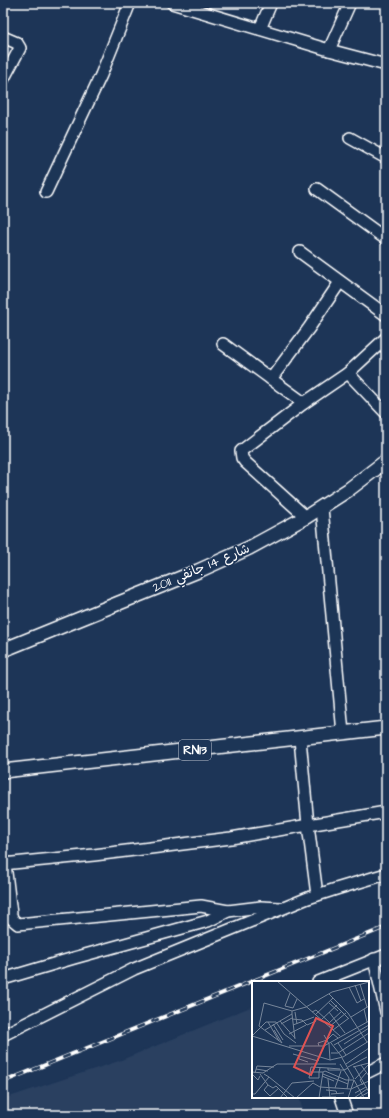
<svg xmlns="http://www.w3.org/2000/svg" width="389" height="1118" viewBox="0 0 389 1118" font-family="'Architects Daughter','Playpen Sans Arabic',sans-serif">
	<rect width="100%" height="100%" fill="#1d3557"/>
	<filter id="ink" filterUnits="userSpaceOnUse"><feTurbulence type="fractalNoise" baseFrequency=".025" numOctaves="2"/><feDisplacementMap in="SourceGraphic" scale="8" xChannelSelector="R" yChannelSelector="G"/><feConvolveMatrix kernelMatrix="1 2 1 2 8 2 1 2 1" color-interpolation-filters="sRGB"/></filter>
	<g filter="url(#ink)">
		<!-- built -->
		<path fill="#2a4161" d="M253,1006V1097H299L304,1115H3V1099L119,1061Z"/>
		<g fill="none" stroke-linecap="round" stroke-linejoin="round">
			<!-- minor casing -->
			<g stroke="#fff" stroke-width="14">
				<g id="minor">
					<path d="M172,3L329,50L386,65"/>
					<path d="M260,29L271,3"/>
					<path d="M3,37L17,43L20,48L3,80"/>
					<path d="M329,50L350,3"/>
					<path d="M350,138L386,158"/>
					<path d="M317,189L386,239"/>
					<path d="M46,192L101,75L130,3"/>
					<path d="M300,252L386,315"/>
					<path d="M223,344L304,403"/>
					<path d="M348,373L386,413"/>
					<path d="M271,379L309,328L340,282"/>
					<path d="M322,508L343,733"/>
					<path d="M306,517L245,462L242,458L241,451L304,403L348,373L386,338"/>
					<path d="M300,739L308,825L317,895"/>
					<path d="M3,864L94,855L231,838L386,812"/>
					<path d="M5,864L11,914L12,919L18,924L201,906L228,911"/>
					<path d="M374,959L386,1012"/>
					<path d="M3,979L74,958L208,921L228,911L261,907L280,908"/>
					<path d="M318,982L386,955"/>
					<path d="M3,1035L134,969L308,898L336,889L386,874"/>
					<path d="M368,1072L386,1063"/>
					<path d="M341,1097L347,1115"/>
				</g>
			</g>
			<!-- major casing -->
			<g stroke="#fff" stroke-width="16">
				<g id="major">
					<path d="M3,650L198,571L249,548L306,517L348,490L386,461"/>
					<path d="M3,771L386,728"/>
				</g>
			</g>
			<!-- minor -->
			<use href="#minor" stroke="#1d3557" stroke-width="11"/>
			<!-- major -->
			<use href="#major" stroke="#1d3557" stroke-width="13"/>
			<!-- rail casing -->
			<g stroke="#fff" stroke-width="4">
				<path id="rail" d="M3,1082L386,927"/>
			</g>
			<!-- rail -->
			<use href="#rail" stroke="#1d3557" stroke-width="2.5" stroke-dasharray="8" stroke-linecap="butt"/>
		</g>
	</g>
	<g text-anchor="middle" dominant-baseline="central" stroke-width="3.5" stroke-linejoin="round" paint-order="stroke">
		<!-- shield labels -->
		<rect fill="#1d3557" stroke="#bbc2cd" stroke-width="1" x="179" y="740" width="32" height="20" rx="3"/>
		<g font-size="12" font-weight="bold" fill="#fff">
			<text x="195" y="750">RN13</text>
		</g>
		<!-- street labels -->
		<g font-size="13" fill="#fff" stroke="#1d3557">
			<text transform="translate(201 568) rotate(-23)">شارع 14 جانفي 2011</text>
		</g>
	</g>
	<!-- overview -->
	<g transform="translate(252 981)">
		<rect width="117" height="117" fill="#1d3557"/>
		<path fill="none" stroke="#77869a" stroke-width="1" d="M25,0L88,55M108,3L115,26M103,4L109,20M97,6L105,22L112,18M77,13L96,32L115,61M79,20L96,37M77,22L86,30M33,25L41,27L45,18M33,25L38,12M112,28L115,41M43,31L45,43M60,31L64,29L77,41M77,31L93,52M40,33L43,58M63,34L81,17M99,36L117,25M40,38L50,39L55,44L64,40L63,38M69,39L85,24M28,40L40,33V30L54,26L80,11L117,1M16,41L27,60M77,42L90,30M21,43L31,59M29,43L40,37M41,44L62,36M77,46L94,32M13,49L28,40L43,57M22,49L30,62M81,49L97,37M37,53L54,44M72,54L77,63L78,79M0,55L14,41H24L32,53L44,62M0,55L78,79L91,76L117,60M30,62L7,45L12,22L40,30M79,62L90,76M86,62L94,74M92,63L117,47M82,64L117,44M37,65H72L117,40M67,65L66,62L75,59L81,53L86,57M79,72H86L117,52M41,73L66,80L67,76M47,75V78L56,81M90,77L102,98M88,83L97,97L95,108M94,83L117,67M109,84L117,95M102,85L117,111M96,86L115,76M101,86L117,82M68,87L67,91V97H57L58,91H71L73,90L94,99H102M4,88L16,90M88,88L76,87V89H92L96,87M0,91L11,92L25,83H84M58,91L59,86L76,87M3,92L5,85L22,86M0,93L6,99L8,95M8,93L16,104L12,109L18,115L27,107M71,93L96,103M70,95L82,100M17,96L43,117M76,98L78,117M103,98L117,83M102,99L112,117M16,104L21,107L24,105L36,117M111,104L108,99L114,92M83,107L89,90M74,109L84,110L85,113M103,112L114,106M0,113H3L17,96L12,93M79,113L92,112M70,116H84M28,117L40,102L62,100M44,117L61,102L68,106L99,108L117,100M67,117L71,91M96,117L102,99M102,117L115,108M106,117L117,111"/>
		<path fill="#de5353" fill-opacity="0.15" stroke="#de5353" stroke-width="2" d="M64,37L81,45L59,94L42,86Z"/>
		<rect width="117" height="117" fill="none" stroke="#fff" stroke-width="2"/>
	</g>
	<!-- margin -->
	<rect width="389" height="1118" fill="none" stroke="#1d3557" stroke-width="16"/>
	<rect x="8" y="8" width="373" height="1102" fill="none" stroke="#fff" stroke-width="1.5" filter="url(#ink)"/>
</svg>
